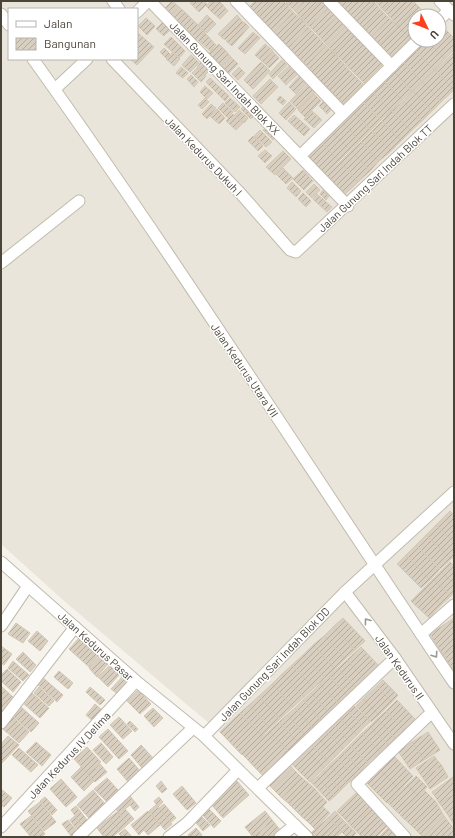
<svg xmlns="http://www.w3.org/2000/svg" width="455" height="838" viewBox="0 0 455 838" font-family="Barlow,sans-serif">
	<defs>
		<pattern id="building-hatch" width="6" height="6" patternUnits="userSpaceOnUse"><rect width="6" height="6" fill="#d8cfc1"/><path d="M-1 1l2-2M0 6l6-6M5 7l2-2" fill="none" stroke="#b1aa9e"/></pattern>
	</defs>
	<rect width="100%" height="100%" fill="#f6f3ec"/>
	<!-- residential -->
	<path fill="#eae5da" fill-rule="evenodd" d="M1,1H454V837H325L223,735L63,600L1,544ZM9,9H137V59H9ZM415,16H439V40H415Z"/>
	<!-- building -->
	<g fill="url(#building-hatch)" stroke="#d3c7b4">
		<path d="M172,1L179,7L171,15L165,8Z"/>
		<path d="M193,1H204L207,4L199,12L190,3Z"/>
		<path d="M211,1H219L221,3L212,12L206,6Z"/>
		<path d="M255,1H273L258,15L249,7Z"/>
		<path d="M273,1H283L286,4L265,24L258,15Z"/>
		<path d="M288,1H306L295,11L286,3Z"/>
		<path d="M306,1H321L302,19L295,11Z"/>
		<path d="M321,1H324L330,7L309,26L302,19Z"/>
		<path d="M341,1H358L346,13L337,5Z"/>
		<path d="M358,1L374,2L354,22L346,13Z"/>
		<path d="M375,1H392L383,10Z"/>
		<path d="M392,1H408L391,18L383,10Z"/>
		<path d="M408,1H413L418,6L398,26L391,18Z"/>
		<path d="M374,2L382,11L363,30L354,22Z"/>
		<path d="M221,3L228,11L220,19L212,12Z"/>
		<path d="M286,4L294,13L274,32L265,24Z"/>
		<path d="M418,6L428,16H415V33L410,38L398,26Z"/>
		<path d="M179,7L187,14L179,23L171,15Z"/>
		<path d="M330,7L338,16L318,35L309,26Z"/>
		<path d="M382,11L390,19L370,38L363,30Z"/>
		<path d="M294,13L302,20L281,40L274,32Z"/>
		<path d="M187,14L197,24L189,32L179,23Z"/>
		<path d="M207,15L216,24L207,33L198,25Z"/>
		<path d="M237,15L243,22L225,40L218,34Z"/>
		<path d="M338,16L347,25L327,45L318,35Z"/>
		<path d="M146,18L155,26L147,35L138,26Z"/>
		<path d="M390,19L398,26L378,46L370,38Z"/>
		<path d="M302,20L309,28L288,47L281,40Z"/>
		<path d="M163,22L171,29L164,36L156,29Z"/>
		<path d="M244,22L249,27L232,46L226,41Z"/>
		<path d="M197,24L205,32L196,40L189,32Z"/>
		<path d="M347,25L355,33L334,53L327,45Z"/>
		<path d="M441,25L454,38V50L445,59L427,40H439V27Z"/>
		<path d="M398,26L410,38L390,58L378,46Z"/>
		<path d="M309,28L317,36L297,56L288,47Z"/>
		<path d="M137,32L154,47L137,65L130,59H137Z"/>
		<path d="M253,32L260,38L245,54L238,48Z"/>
		<path d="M205,33L216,45L210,51L198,40Z"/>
		<path d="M355,33L363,41L343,61L334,53Z"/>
		<path d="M317,36L326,46L306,65L297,56Z"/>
		<path d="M171,37L185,51L179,58L164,44Z"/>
		<path d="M426,40L445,59L434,70L415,50Z"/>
		<path d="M363,41L370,49L350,69L343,61Z"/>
		<path d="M219,44L224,49L214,58L209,53Z"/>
		<path d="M265,44L273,51L263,62L255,55Z"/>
		<path d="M326,46L334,54L313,73L306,65Z"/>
		<path d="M164,48L170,54L166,58L160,52Z"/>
		<path d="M224,49L231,57L222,66L214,58Z"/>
		<path d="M370,49L384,63L364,83L350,69Z"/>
		<path d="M415,50L434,70L422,82L403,62Z"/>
		<path d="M173,52L180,59L174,66L166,59Z"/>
		<path d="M273,52L279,58L269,68L263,62Z"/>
		<path d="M454,52V68L446,60Z"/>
		<path d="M334,54L342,62L322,82L313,73Z"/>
		<path d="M191,55L199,63L190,72L182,65Z"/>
		<path d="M231,57L238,64L229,73L222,66Z"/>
		<path d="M282,60L287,65L273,79L269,74Z"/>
		<path d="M446,60L454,68V90L435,70Z"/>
		<path d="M201,62L210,70L205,75L197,67Z"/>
		<path d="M261,62L270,71L253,89L244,80Z"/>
		<path d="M342,62L349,70L329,89L322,82Z"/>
		<path d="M403,62L422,82L412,91L393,71Z"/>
		<path d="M289,66L292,71L297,67L301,71L286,85L278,76Z"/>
		<path d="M181,67L188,73L183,78L176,73Z"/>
		<path d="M239,67L245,73L238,80L232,74Z"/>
		<path d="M197,68L206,76L201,82L192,73Z"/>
		<path d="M349,70L363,84L343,104L329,89Z"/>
		<path d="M435,70L454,90L441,102L422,82Z"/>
		<path d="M393,71L412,91L402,100L383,80Z"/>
		<path d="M191,75L198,82L194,87L187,79Z"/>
		<path d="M300,75L308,82L296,94L289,87Z"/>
		<path d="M210,78L229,96L225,101L206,82Z"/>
		<path d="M270,79L278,87L261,104L253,96Z"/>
		<path d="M383,80L402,100L391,111L372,91Z"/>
		<path d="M422,82L441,102L432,111L413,91Z"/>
		<path d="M308,84L315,92L298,109L290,101Z"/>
		<path d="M205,86L213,93L207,99L200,92Z"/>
		<path d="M372,91L391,111L381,120L362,101Z"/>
		<path d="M413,91L432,111L422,121L403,101Z"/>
		<path d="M314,94L321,101L305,117L298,110Z"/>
		<path d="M280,96L286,101L283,105L277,100Z"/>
		<path d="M205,98L209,102L202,109L198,105Z"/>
		<path d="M230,98L240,107L235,112L225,103Z"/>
		<path d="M325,100L333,108L327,114L319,106Z"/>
		<path d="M362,101L381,120L371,130L352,110Z"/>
		<path d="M403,101L422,121L411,131L392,111Z"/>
		<path d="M289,102L296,109L286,120L279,113Z"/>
		<path d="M223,103L233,112L228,118L218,108Z"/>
		<path d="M211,104L216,108L207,119L202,114Z"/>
		<path d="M246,104L256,114L251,119L241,109Z"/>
		<path d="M217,109L225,118L219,124L210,116Z"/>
		<path d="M239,110L248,118L244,123L235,115Z"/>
		<path d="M352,110L371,130L360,141L341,121Z"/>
		<path d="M312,111L322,120L314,128L304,119Z"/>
		<path d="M392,111L411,131L401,141L382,121Z"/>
		<path d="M233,114L243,123L236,130L226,121Z"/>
		<path d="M294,115L310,129L304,136L288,121Z"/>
		<path d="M341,121L360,141L350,150L331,131Z"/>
		<path d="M382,121L401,141L391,151L372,131Z"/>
		<path d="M268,125L278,135L273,140L263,130Z"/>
		<path d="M260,130L272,142L266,147L254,136Z"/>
		<path d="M331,131L350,150L339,161L320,141Z"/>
		<path d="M372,131L391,151L379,161L361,142Z"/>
		<path d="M253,136L263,146L258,151L248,141Z"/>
		<path d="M320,141L339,161L322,177L303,158Z"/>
		<path d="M361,142L379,161L370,171L351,151Z"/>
		<path d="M265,150L272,156L265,163L258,156Z"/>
		<path d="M283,151L291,159L275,175L266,167Z"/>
		<path d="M351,151L370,171L358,182L340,162Z"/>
		<path d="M340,162L358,182L341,198L323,178Z"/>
		<path d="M283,168L293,178L286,184L276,174Z"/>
		<path d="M303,170L313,181L304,190L293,179Z"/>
		<path d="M292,182L301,191L296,197L287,188Z"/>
		<path d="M314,184L320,190L312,198L306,192Z"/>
		<path d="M323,190L329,196L326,200L320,194Z"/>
		<path d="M303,193L311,201L306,207L298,199Z"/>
		<path d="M317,194L332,207L327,212L313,199Z"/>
		<path d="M450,511L454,515V542L436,525Z"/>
		<path d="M436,525L454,542V556L451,559L426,535Z"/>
		<path d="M426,535L451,559L440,569L416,545Z"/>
		<path d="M416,545L440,569L430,580L406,555Z"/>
		<path d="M406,555L430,580L421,588L397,564Z"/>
		<path d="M450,562L454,566V584L441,571Z"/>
		<path d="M441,571L454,584V592L451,596L433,579Z"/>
		<path d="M433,579L451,596L441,605L424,588Z"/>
		<path d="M424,588L441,605L429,618L411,601Z"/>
		<path d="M343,618L365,641L355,650L333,627Z"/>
		<path d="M454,618V648L443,655L430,634Z"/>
		<path d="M16,623L30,633L23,643L8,634Z"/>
		<path d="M333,627L355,650L345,659L324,636Z"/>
		<path d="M37,631L48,641L40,651L28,641Z"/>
		<path d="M324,636L345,659L335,669L313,645Z"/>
		<path d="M80,637L99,655L89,667L69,649Z"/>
		<path d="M313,645L335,669L325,678L303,655Z"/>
		<path d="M1,646L12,654L4,665L1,663Z"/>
		<path d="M361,647L380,667L365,680L347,660Z"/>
		<path d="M454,648V671L443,655Z"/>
		<path d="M23,652L36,665L30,672L16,659Z"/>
		<path d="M303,655L325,678L314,688L292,665Z"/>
		<path d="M100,656L108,664L97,677L89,668Z"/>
		<path d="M347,660L365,680L356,688L338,668Z"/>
		<path d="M13,661L29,675L23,681L8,668Z"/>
		<path d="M110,665L120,674L108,687L98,677Z"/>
		<path d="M292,665L314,688L304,697L282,674Z"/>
		<path d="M338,668L356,688L348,696L329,676Z"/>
		<path d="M7,669L21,682L13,692L1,681V675Z"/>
		<path d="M59,671L73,683L68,689L54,677Z"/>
		<path d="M282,674L304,697L293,707L272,684Z"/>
		<path d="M123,676L130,682L119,695L111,689Z"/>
		<path d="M329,676L348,696L339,704L320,684Z"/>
		<path d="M42,677L63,695L57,702L36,683Z"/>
		<path d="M383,680L398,695L392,702L377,686Z"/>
		<path d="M272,684L293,707L280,719L259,696Z"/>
		<path d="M320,684L339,704L329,713L311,693Z"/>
		<path d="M1,686L15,699L10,705L1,698Z"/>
		<path d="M377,686L392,702L379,715L363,699Z"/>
		<path d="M39,687L54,701L49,706L34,693Z"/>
		<path d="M90,687L105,700L100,705L86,692Z"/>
		<path d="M138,690L151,704L140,714L127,701Z"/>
		<path d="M32,693L49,708L40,718L23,703Z"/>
		<path d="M311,693L329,713L321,720L303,700Z"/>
		<path d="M259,696L280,719L270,728L249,705Z"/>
		<path d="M1,698L8,704L2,712L1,711Z"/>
		<path d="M363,699L379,715L371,722L356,706Z"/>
		<path d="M303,700L321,720L313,728L295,708Z"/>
		<path d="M397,700L415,719L404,730L386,711Z"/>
		<path d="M350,702L370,722L364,727L345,708Z"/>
		<path d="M95,704L103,711L94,722L86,715Z"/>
		<path d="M249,705L270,728L262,736L240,713Z"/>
		<path d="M20,706L39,723L31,732L12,715Z"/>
		<path d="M153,708L163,718L154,727L144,716Z"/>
		<path d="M295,708L313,728L305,735L287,715Z"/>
		<path d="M345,708L364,727L357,735L337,716Z"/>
		<path d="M386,711L407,733L399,742L377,719Z"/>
		<path d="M240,713L262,736L242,755L220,732Z"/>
		<path d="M287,715L305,735L298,742L279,722Z"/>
		<path d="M337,716L357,735L350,742L331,722Z"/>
		<path d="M13,717L29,732L19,743L3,729Z"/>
		<path d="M119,717L132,731L123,739L110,725Z"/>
		<path d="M377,719L395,738L388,745L370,726Z"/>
		<path d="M130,721L138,729L135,732L127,724Z"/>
		<path d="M279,722L298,742L288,751L269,731Z"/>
		<path d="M331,722L350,742L343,749L324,729Z"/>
		<path d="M370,726L388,745L380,752L362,733Z"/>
		<path d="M108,729L128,751L119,759L99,737Z"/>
		<path d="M324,729L343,749L336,756L317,737Z"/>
		<path d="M269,731L288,751L262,775L243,755Z"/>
		<path d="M428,732L440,750L424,760L412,742Z"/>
		<path d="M362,733L380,752L368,763L350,745Z"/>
		<path d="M8,736L19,745L1,764V744Z"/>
		<path d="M317,737L336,756L329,763L310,743Z"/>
		<path d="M36,742L51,755L42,766L26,752Z"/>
		<path d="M412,742L424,760L410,769L398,751Z"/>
		<path d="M101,743L113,757L106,764L93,750Z"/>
		<path d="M310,743L329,763L324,768L305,749Z"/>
		<path d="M141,745L153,758L142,768L131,755Z"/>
		<path d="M350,745L368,763L361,771L343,752Z"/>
		<path d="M87,747L101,762L88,774L74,759Z"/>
		<path d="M19,748L38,765L31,772L12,755Z"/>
		<path d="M305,749L324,768L310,782L291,763Z"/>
		<path d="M343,752L361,771L355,777L337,758Z"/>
		<path d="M393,755L413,776L400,790L379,769Z"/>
		<path d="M434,756L442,766L423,778L416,768Z"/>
		<path d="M129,758L141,772L129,783L117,769Z"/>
		<path d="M337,758L355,777L347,784L329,765Z"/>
		<path d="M100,764L107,772L95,782L88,774Z"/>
		<path d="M289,764L293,769L273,789L269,785Z"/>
		<path d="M329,765L347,784L341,790L323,771Z"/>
		<path d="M442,766L448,777L430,789L423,778Z"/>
		<path d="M81,767L94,781L84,791L71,777Z"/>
		<path d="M293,769L301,777L282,798L273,789Z"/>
		<path d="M379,769L400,790L387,803L366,782Z"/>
		<path d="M323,771L341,790L335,796L317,777Z"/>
		<path d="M416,776L427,787L418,796L407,785Z"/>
		<path d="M301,777L308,783L288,803L282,798Z"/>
		<path d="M317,777L335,796L329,801L311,782Z"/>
		<path d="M453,777L454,794L440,804L432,792Z"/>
		<path d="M107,778L118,790L106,801L94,789Z"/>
		<path d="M61,779L77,797L66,807L50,789Z"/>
		<path d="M236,780L249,795L223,818L210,803Z"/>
		<path d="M161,781L167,789L162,793L156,786Z"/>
		<path d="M308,783L314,788L294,809L288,803Z"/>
		<path d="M407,785L418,796L399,814L388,803Z"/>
		<path d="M182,786L196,803L187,810L173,794Z"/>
		<path d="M314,788L321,796L301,816L294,809Z"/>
		<path d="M1,789L12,798L4,807L1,805Z"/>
		<path d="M93,790L106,805L90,819L77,805Z"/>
		<path d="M424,790L436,802L412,826L400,815Z"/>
		<path d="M358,791L365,797L344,818L337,811Z"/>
		<path d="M454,794V811L448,815L440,804Z"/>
		<path d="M130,796L139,807L135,811L130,805L125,809L134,819L128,824L115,808Z"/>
		<path d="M321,796L327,802L308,822L301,816Z"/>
		<path d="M45,797L57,810L52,815L40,801Z"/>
		<path d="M159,797L163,802L158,807L154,801Z"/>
		<path d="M365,797L373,806L352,827L344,818Z"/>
		<path d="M40,802L56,822L44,831L28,811Z"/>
		<path d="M436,802L444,816L423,837L412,826Z"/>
		<path d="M164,804L176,818L171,822L159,808Z"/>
		<path d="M156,805L172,824L165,830L149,811Z"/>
		<path d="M76,806L91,825L85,829L71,810Z"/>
		<path d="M373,806L382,814L360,835L352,827Z"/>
		<path d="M207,807L221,821L214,828L201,813Z"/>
		<path d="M323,807L330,813L315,829L308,822Z"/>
		<path d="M148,811L160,825L148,835L144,830L139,835L131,825Z"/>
		<path d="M265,811L273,821L253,837L245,827Z"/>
		<path d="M335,811L342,819L336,825L329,817Z"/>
		<path d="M454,811V825L448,815Z"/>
		<path d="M117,812L128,824L120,831L109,818Z"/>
		<path d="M199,814L210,825L203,831L193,819Z"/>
		<path d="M382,814L390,823L376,837H362L360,835Z"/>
		<path d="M31,816L45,834L41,837H31L20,824Z"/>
		<path d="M75,816L84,829L79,833L70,820Z"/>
		<path d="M444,816L454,829V836L424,837Z"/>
		<path d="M329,817L336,825L322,837H315L311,833Z"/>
		<path d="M109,818L120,831L112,837H104L97,828Z"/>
		<path d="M342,819L349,826L342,832L336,825Z"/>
		<path d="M68,820L77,832L71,836L62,824Z"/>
		<path d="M273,821L281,831L273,837H253Z"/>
		<path d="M336,825L342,832L336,837H322Z"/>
		<path d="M349,826L356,833L352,837H347L342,832Z"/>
		<path d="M390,826L397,833L393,837H379Z"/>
		<path d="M196,828L202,835L200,837H190L188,835Z"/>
		<path d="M125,829L132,837H122L119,834Z"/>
	</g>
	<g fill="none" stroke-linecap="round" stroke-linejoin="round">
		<!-- minor casing -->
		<g stroke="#c2bbae" stroke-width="13">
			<g id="minor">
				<path d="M113,1L119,9"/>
				<path d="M150,1L348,206"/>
				<path d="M236,1L343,113"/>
				<path d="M329,1L392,66"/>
				<path d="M440,1L454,15"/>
				<path d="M137,12L148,1"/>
				<path d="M1,14L9,25"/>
				<path d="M439,20L449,10"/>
				<path d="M33,59C179,263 313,475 454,683"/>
				<path d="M112,59L241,194L290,250L296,252L454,104"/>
				<path d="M55,89L87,59"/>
				<path d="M300,156L418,40"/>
				<path d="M1,263L79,201"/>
				<path d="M1,562L136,681L204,736L307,837"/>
				<path d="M345,592L395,658L454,744"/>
				<path d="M1,626L28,586"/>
				<path d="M421,634L454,605"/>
				<path d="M1,723L75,627"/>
				<path d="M204,736L345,592L454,492"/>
				<path d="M258,788L395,658"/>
				<path d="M1,827L136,681"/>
				<path d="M78,837L193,728"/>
				<path d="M169,837L187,823L238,770"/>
				<path d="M280,837L295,825"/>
				<path d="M405,837L357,784L432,712"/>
			</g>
		</g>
		<!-- minor -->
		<use href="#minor" stroke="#fff" stroke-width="11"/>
	</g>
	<!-- one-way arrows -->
	<defs><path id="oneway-chevron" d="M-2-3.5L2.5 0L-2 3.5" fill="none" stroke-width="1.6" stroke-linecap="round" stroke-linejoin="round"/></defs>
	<g stroke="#9c9892">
		<use href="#oneway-chevron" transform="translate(367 621) rotate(-127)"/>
		<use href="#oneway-chevron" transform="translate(435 655) rotate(56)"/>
	</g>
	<g text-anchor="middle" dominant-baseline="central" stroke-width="3" stroke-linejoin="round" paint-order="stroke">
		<!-- street labels -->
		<g font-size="11" fill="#4b4439" stroke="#fff">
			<text transform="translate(225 78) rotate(46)">Jalan Gunung Sari Indah Blok XX</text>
			<text transform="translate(204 156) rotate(46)">Jalan Kedurus Dukuh I</text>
			<text transform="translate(375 178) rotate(-43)">Jalan Gunung Sari Indah Blok TT</text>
			<text transform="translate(245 370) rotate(56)">Jalan Kedurus Utara VII</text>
			<text transform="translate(96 646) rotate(42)">Jalan Kedurus Pasar</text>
			<text transform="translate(274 664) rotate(-46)">Jalan Gunung Sari Indah Blok DD</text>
			<text transform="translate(400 667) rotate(55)">Jalan Kedurus II</text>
			<text transform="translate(69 755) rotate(-47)">Jalan Kedurus IV Delima</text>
		</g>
	</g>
	<!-- border -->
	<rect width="455" height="838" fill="none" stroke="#4b4439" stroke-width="4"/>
	<!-- legend -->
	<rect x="8" y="8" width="130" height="52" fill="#ffffff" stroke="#b7b4b0"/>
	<rect x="16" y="21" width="20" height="6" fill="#ffffff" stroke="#b7b4b0"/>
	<text x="44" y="28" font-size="12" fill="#4b4439">Jalan</text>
	<rect x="16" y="38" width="20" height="12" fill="url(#building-hatch)" stroke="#b7b4b0"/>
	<text x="44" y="48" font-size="12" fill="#4b4439">Bangunan</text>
	<!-- north arrow -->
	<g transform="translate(427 28) rotate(133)"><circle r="19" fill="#ffffff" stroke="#b7b4b0"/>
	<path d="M0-3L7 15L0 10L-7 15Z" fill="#fc3f1d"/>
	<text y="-6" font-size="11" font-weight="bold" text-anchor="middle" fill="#4b4439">U</text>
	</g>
</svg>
